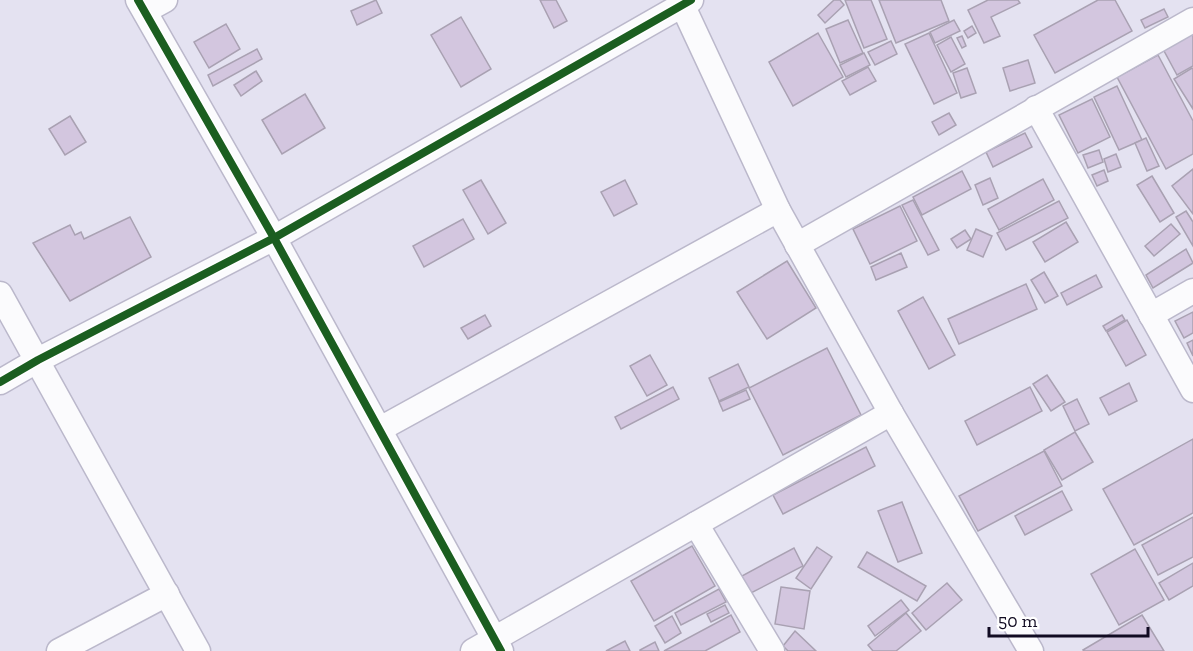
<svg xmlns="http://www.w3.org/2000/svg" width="1193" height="651" viewBox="0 0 1193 651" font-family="'Zilla Slab',serif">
	<rect width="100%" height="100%" fill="#e4e2f1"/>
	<!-- building -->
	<g fill="#d3c6df" stroke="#a9a1b2" stroke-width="1.5">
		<path d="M376,0L382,13L357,25L351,11Z"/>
		<path d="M540,0H556L567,21L554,28Z"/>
		<path d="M834,0H840L844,5L825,23L818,15Z"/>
		<path d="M845,0H871L887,39L864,48Z"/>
		<path d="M879,0H941L949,21L896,43Z"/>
		<path d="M988,0H1018L1020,3L991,17L1000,36L984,43L968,10Z"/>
		<path d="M1098,0H1115L1132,31L1055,73L1034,35Z"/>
		<path d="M1164,9L1168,17L1145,28L1141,20Z"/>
		<path d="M461,17L491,69L461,87L431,35Z"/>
		<path d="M848,20L863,53L840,63L826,29Z"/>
		<path d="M954,20L960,31L935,43L930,32Z"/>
		<path d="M226,24L240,49L209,68L194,42Z"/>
		<path d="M972,26L976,33L968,38L964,31Z"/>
		<path d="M1193,32V66L1177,75L1163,49Z"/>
		<path d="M818,33L843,77L793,106L769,62Z"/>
		<path d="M929,33L957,93L934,104L905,44Z"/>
		<path d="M962,36L966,46L962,48L957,38Z"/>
		<path d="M951,37L965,64L951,72L937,45Z"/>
		<path d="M891,41L897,54L875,65L868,52Z"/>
		<path d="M257,49L262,59L213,86L208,75Z"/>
		<path d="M864,53L870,65L846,77L840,65Z"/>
		<path d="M1158,55L1193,121V154L1166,169L1117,77Z"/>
		<path d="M1028,60L1035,83L1010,91L1003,68Z"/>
		<path d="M868,67L876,81L850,95L842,81Z"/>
		<path d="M967,68L976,93L961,98L953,73Z"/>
		<path d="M1192,68L1193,69V109L1174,79Z"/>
		<path d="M256,71L262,81L241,96L234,85Z"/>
		<path d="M1117,86L1142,140L1119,150L1094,97Z"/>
		<path d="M305,94L325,128L282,154L262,120Z"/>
		<path d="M1092,99L1110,137L1078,153L1059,115Z"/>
		<path d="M949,113L956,125L939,135L932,122Z"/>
		<path d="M70,116L86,142L65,155L49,129Z"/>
		<path d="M1025,133L1032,147L993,167L986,152Z"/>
		<path d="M1146,138L1159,166L1147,171L1135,143Z"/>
		<path d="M1099,150L1103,162L1088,168L1083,155Z"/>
		<path d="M1116,154L1121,167L1108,172L1104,159Z"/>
		<path d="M1193,169V214L1172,186Z"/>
		<path d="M1104,170L1108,181L1097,186L1092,175Z"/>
		<path d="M962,171L971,189L922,215L913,197Z"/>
		<path d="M1152,176L1174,213L1160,222L1137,185Z"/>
		<path d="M990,178L998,198L983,205L975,185Z"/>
		<path d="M1043,179L1054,200L999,230L988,209Z"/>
		<path d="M481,180L506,223L488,234L463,190Z"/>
		<path d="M625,180L637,204L614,216L601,192Z"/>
		<path d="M913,200L939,250L928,255L902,205Z"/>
		<path d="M1059,201L1068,218L1006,250L997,233Z"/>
		<path d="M900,206L917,241L870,264L853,229Z"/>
		<path d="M1186,211L1193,222V246L1176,217Z"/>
		<path d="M130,217L151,257L70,301L33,243L70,225L75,235L81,232L84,239Z"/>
		<path d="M463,219L474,239L424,267L413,246Z"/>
		<path d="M1066,222L1078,242L1045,262L1033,242Z"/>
		<path d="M1171,224L1180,234L1154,256L1145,246Z"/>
		<path d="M976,229L992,236L983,257L967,250Z"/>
		<path d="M965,230L971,239L957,248L951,239Z"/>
		<path d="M1186,249L1193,263L1153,288L1146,275Z"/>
		<path d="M901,253L907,267L876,280L871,267Z"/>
		<path d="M787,261L816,308L767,339L737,292Z"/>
		<path d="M1044,272L1058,296L1045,303L1031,280Z"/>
		<path d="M1096,275L1102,287L1067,305L1061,293Z"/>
		<path d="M1026,284L1037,309L959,344L948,319Z"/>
		<path d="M923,297L955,355L929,369L898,311Z"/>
		<path d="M1193,312V333L1184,338L1175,321Z"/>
		<path d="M485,315L491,326L468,339L461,328Z"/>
		<path d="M1122,315L1125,320L1106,331L1103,326Z"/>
		<path d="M1127,320L1146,355L1126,366L1107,332Z"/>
		<path d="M1193,340V356L1187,343Z"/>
		<path d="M827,348L861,415L783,455L749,388Z"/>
		<path d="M650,355L667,385L647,396L630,366Z"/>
		<path d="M738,364L749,387L719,401L709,378Z"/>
		<path d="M1047,375L1065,402L1051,411L1033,384Z"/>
		<path d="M1129,383L1137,401L1109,415L1100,398Z"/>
		<path d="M673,387L679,399L621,429L615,417Z"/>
		<path d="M1030,387L1042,411L977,445L965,421Z"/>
		<path d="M746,390L750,399L723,411L719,402Z"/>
		<path d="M1077,399L1089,424L1075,431L1063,406Z"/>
		<path d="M1075,432L1093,462L1062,480L1044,450Z"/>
		<path d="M1193,439V513L1134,545L1103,489Z"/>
		<path d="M866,447L875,466L783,514L773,495Z"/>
		<path d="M1044,451L1062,486L978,531L959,496Z"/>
		<path d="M1062,491L1072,510L1025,535L1015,516Z"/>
		<path d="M902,502L922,553L898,562L878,511Z"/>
		<path d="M1193,517V557L1158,575L1142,545Z"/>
		<path d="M692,546L715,586L654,621L631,581Z"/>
		<path d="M817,547L832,557L811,589L796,578Z"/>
		<path d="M794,548L803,566L749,594L740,577Z"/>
		<path d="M1135,549L1164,600L1119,625L1091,574Z"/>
		<path d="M867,552L926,586L917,601L858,567Z"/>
		<path d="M1193,563V586L1169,600L1159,583Z"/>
		<path d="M947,583L962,600L926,630L912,613Z"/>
		<path d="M781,587L810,591L804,629L775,624Z"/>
		<path d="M719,589L726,602L681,625L675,613Z"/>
		<path d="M901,600L909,610L875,636L868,626Z"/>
		<path d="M725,605L729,613L711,622L707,614Z"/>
		<path d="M906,613L921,631L896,651H873L868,645Z"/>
		<path d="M731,615L740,632L705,651H664Z"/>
		<path d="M1142,615L1164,651H1084L1083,650Z"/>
		<path d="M672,616L681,633L665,643L655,626Z"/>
		<path d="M795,631L816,651H788L783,646Z"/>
		<path d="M625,641L630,651H606Z"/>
		<path d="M655,642L659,651H640V650Z"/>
	</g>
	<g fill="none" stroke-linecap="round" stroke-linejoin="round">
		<!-- minor casing -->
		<g stroke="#bbb8cb" stroke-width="27">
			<g id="minor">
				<path d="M138,0L274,238L501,651"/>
				<path d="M680,0L778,210L891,413L1031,651"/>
				<path d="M145,11L165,0"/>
				<path d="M1036,108L1193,390"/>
				<path d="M797,245L1193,20"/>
				<path d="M0,294L198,651"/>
				<path d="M1151,315L1193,291"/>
				<path d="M0,382L38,360L274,238L691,0"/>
				<path d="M380,429L778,210"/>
				<path d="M696,524L772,651"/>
				<path d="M59,651L167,594"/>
				<path d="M473,651L891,413"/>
			</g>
		</g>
		<!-- minor -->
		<use href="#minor" stroke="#fbfbfd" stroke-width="24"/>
		<!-- cycleway casing -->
		<g stroke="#fff" stroke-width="11">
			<g id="cycleway">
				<path d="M138,0L274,238L501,651"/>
				<path d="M0,382L38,360L274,238L691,0"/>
			</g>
		</g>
		<!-- cycleway -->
		<use href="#cycleway" stroke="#1b5e20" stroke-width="8"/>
	</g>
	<!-- scale -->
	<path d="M989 627v9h159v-9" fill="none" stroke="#110b22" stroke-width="3"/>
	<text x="998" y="627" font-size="18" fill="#110b22" stroke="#ffffff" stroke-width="4.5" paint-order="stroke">50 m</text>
</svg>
